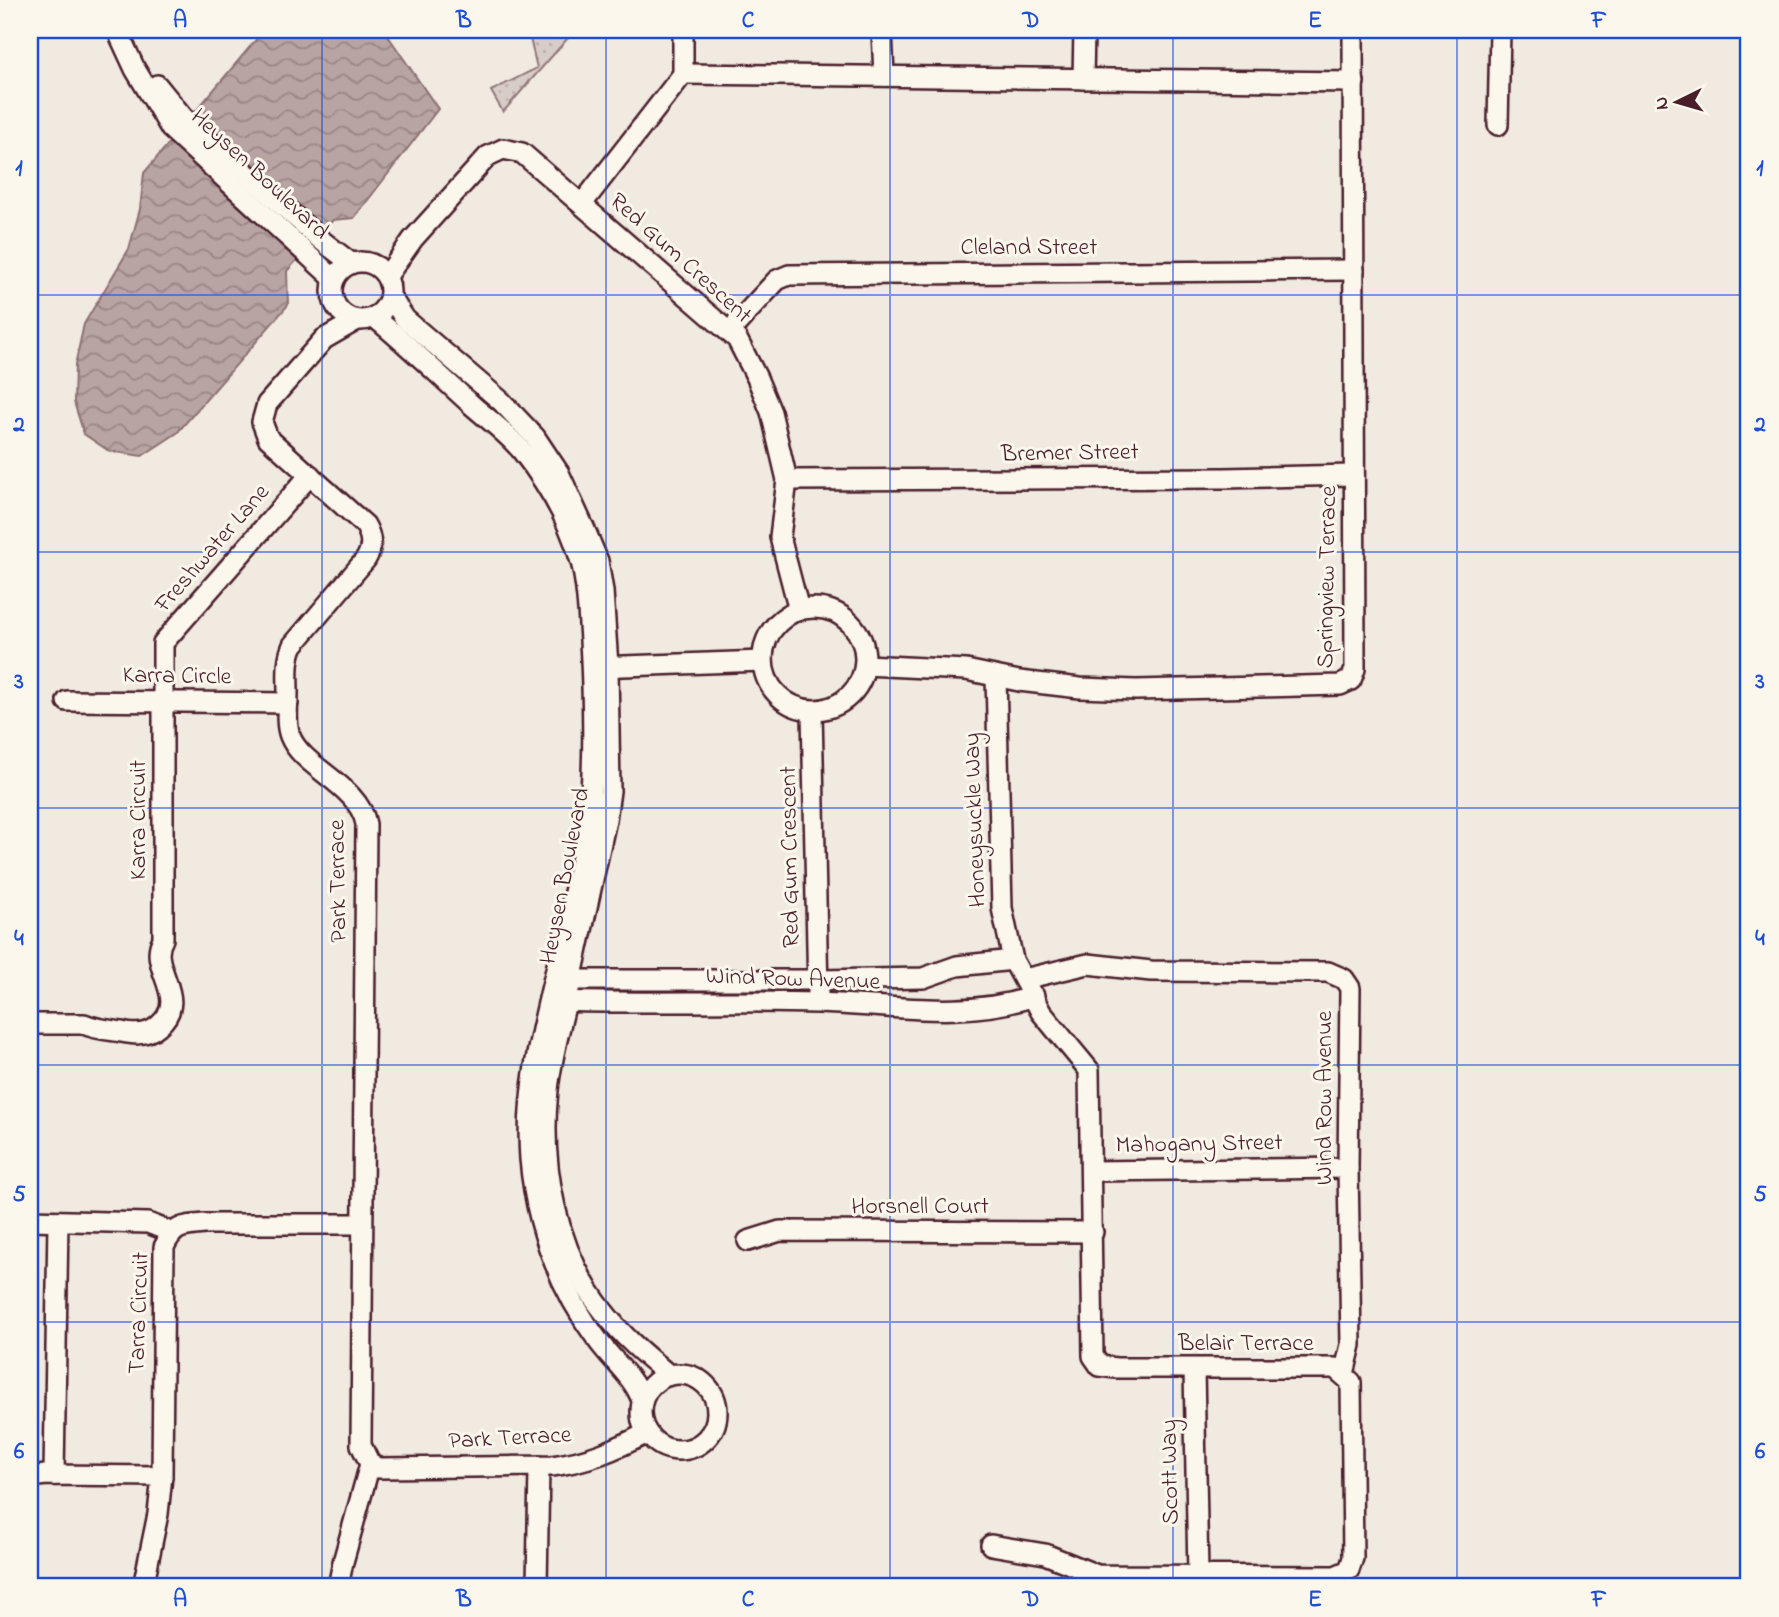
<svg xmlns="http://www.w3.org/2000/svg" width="1779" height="1617" viewBox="0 0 1779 1617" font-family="'Indie Flower',sans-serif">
	<defs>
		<pattern id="park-dots" width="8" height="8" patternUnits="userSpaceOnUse" patternTransform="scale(1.75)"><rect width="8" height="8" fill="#d8ccc6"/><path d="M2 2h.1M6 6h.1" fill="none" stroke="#bbafaa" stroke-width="1.8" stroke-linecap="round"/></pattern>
		<pattern id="water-waves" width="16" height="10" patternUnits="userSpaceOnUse" patternTransform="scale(1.75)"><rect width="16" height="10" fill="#b8a4a2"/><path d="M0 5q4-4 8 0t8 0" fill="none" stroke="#988584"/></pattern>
	</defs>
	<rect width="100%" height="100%" fill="#f0eae0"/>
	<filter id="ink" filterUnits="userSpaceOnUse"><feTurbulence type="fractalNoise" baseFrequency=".0143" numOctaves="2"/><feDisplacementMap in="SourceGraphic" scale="14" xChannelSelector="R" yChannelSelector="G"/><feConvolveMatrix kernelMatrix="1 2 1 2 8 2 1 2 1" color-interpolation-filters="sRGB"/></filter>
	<g filter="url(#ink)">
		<!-- park -->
		<path fill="url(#park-dots)" stroke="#917678" stroke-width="2" d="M528,30H575L503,112L491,91L537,68Z"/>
		<!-- water -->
		<path fill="url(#water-waves)" stroke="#8c6f72" stroke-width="2" d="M264,30H384L438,109L354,218L333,220L287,271L288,305L177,433L142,456L109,451L84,434L74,402L75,365L84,324L129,249L140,209L144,173Z"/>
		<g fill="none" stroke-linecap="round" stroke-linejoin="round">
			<!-- minor casing -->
			<g stroke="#4a1f2b" stroke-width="24">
				<g id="minor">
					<path d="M117,30L135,69L171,129L334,279"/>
					<path d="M882,30L884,76"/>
					<path d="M683,74L1354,82"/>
					<path d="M1083,79L1084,30"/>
					<path d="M157,85L183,117L321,240L351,263"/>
					<path d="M1498,125L1500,30"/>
					<path d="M582,204L683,74V30"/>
					<circle cx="361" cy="291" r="29"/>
					<path d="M387,276L413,239L488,156L503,149L522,153L737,339L757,378L771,412L787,480L780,537L799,610"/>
					<path d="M390,296L405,319L501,401L535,437L559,473L585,530L598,561L603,591L608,666L610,791L606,820C595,872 583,924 572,976C564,1014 552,1052 548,1090C540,1165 556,1253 604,1312C623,1337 645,1355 669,1375"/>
					<path d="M374,317C408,345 440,376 473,406C489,420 508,434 522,451C547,483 570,522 581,562C588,587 588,614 590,640C593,695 595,760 589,815C585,852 574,890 566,927C549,1004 524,1079 530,1159C536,1226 559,1288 599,1342C614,1362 633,1377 642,1400"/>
					<path d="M729,332L777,280L789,275L1354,270"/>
					<path d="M787,480L1224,478L1354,475"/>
					<circle cx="814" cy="659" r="51"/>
					<path d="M865,665L966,670L1019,681L1080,688L1136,690L1340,685L1351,680L1355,669L1353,30"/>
					<path d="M596,667L763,661"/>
					<path d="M67,701L288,703"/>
					<path d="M812,711L818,993"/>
					<path d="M1024,979L1088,964L1151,971L1328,972L1344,979L1350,988L1348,1168L1351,1345L1344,1374"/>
					<path d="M559,980H819L923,978L957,966L1013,960"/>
					<path d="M556,1001C643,1004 731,1000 818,1003C889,1005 965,1020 1034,996"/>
					<path d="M30,1024H84C97,1030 113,1030 127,1033C138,1035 149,1034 158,1026C192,998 146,967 163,939V643L310,475"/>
					<path d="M1092,1171L1348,1168"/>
					<path d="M30,1220L148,1223L171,1232"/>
					<path d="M748,1241L780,1231L1093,1232"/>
					<path d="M1194,1369L1198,1574"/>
					<circle cx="679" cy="1412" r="38"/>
					<path d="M370,1464L378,1468L552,1466C589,1461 614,1450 647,1433"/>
					<path d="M54,1475L58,1221"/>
					<path d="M30,1477L46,1475L162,1476"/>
					<path d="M991,1545L1045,1554L1097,1575L1335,1576L1349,1570L1353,1558L1351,1382L1335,1368H1116L1100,1366L1093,1356L1089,1070L1041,1012L1013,960L1002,908L996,677"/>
					<path d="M143,1587L158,1514L162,1476L164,1247C174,1226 181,1226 204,1224H362"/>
					<path d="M338,1587L343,1562L370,1464L361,1445L366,824C359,785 302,768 290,736C285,723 288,706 288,693C288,677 286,660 293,645L366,559C373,547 372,537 365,525L268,438L262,422L267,404L324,339L357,320"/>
					<path d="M537,1587L539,1466"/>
				</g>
			</g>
			<!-- minor -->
			<use href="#minor" stroke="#fbf7ec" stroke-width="19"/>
		</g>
	</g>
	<!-- grid -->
	<path fill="none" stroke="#1d4ed8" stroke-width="2" stroke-opacity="0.55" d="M322,30V1587M606,30V1587M890,30V1587M1173,30V1587M1457,30V1587M30,295H1749M30,552H1749M30,808H1749M30,1065H1749M30,1322H1749"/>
	<g text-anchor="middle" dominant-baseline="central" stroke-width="6" stroke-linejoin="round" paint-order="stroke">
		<!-- street labels -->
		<g font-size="24" fill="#4a1f2b" stroke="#fbf7ec">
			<text transform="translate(259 175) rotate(43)">Heysen Boulevard</text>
			<text x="1029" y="248">Cleland Street</text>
			<text transform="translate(680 259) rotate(42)">Red Gum Crescent</text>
			<text transform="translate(1070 454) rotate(-1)">Bremer Street</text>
			<text transform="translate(213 549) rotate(-49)">Freshwater Lane</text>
			<text transform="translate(1328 577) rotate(-89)">Springview Terrace</text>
			<text transform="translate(177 677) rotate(1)">Karra Circle</text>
			<text transform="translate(139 820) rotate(-90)">Karra Circuit</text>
			<text transform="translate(976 820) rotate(-92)">Honeysuckle Way</text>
			<text transform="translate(791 857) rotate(-91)">Red Gum Crescent</text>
			<text transform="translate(566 876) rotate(-79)">Heysen Boulevard</text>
			<text transform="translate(339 881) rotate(-91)">Park Terrace</text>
			<text transform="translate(793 980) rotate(2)">Wind Row Avenue</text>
			<text transform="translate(1325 1098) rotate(-90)">Wind Row Avenue</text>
			<text transform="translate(1199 1145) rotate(-1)">Mahogany Street</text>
			<text x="920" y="1207">Horsnell Court</text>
			<text transform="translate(140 1313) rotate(-88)">Tarra Circuit</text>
			<text x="1246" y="1344">Belair Terrace</text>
			<text transform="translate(510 1439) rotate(-3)">Park Terrace</text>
			<text transform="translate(1171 1472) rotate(-91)">Scott Way</text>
		</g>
	</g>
	<!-- margin -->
	<rect width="1779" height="1617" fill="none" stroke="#fbf7ec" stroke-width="77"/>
	<!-- north arrow -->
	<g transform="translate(1677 102) rotate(265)" stroke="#fbf7ec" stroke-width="5" paint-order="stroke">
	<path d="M0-5L12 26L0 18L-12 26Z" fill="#4a1f2b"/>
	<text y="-10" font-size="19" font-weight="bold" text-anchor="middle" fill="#4a1f2b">N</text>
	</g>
	<rect x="38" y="38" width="1702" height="1540" fill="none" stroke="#1d4ed8" stroke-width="2.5"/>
	<g font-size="23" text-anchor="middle" font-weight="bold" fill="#1d4ed8">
		<text x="180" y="27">A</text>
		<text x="464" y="27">B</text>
		<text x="748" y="27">C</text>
		<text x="1031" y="27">D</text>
		<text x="1315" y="27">E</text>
		<text x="1599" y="27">F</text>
		<text x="19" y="175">1</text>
		<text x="1760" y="175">1</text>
		<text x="19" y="431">2</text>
		<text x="1760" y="431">2</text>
		<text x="19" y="688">3</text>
		<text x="1760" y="688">3</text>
		<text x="19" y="945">4</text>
		<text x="1760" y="945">4</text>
		<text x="19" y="1201">5</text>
		<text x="1760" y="1201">5</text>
		<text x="19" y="1458">6</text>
		<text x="1760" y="1458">6</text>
		<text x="180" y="1606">A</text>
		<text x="464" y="1606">B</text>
		<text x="748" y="1606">C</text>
		<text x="1031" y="1606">D</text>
		<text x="1315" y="1606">E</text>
		<text x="1599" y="1606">F</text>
	</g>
</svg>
